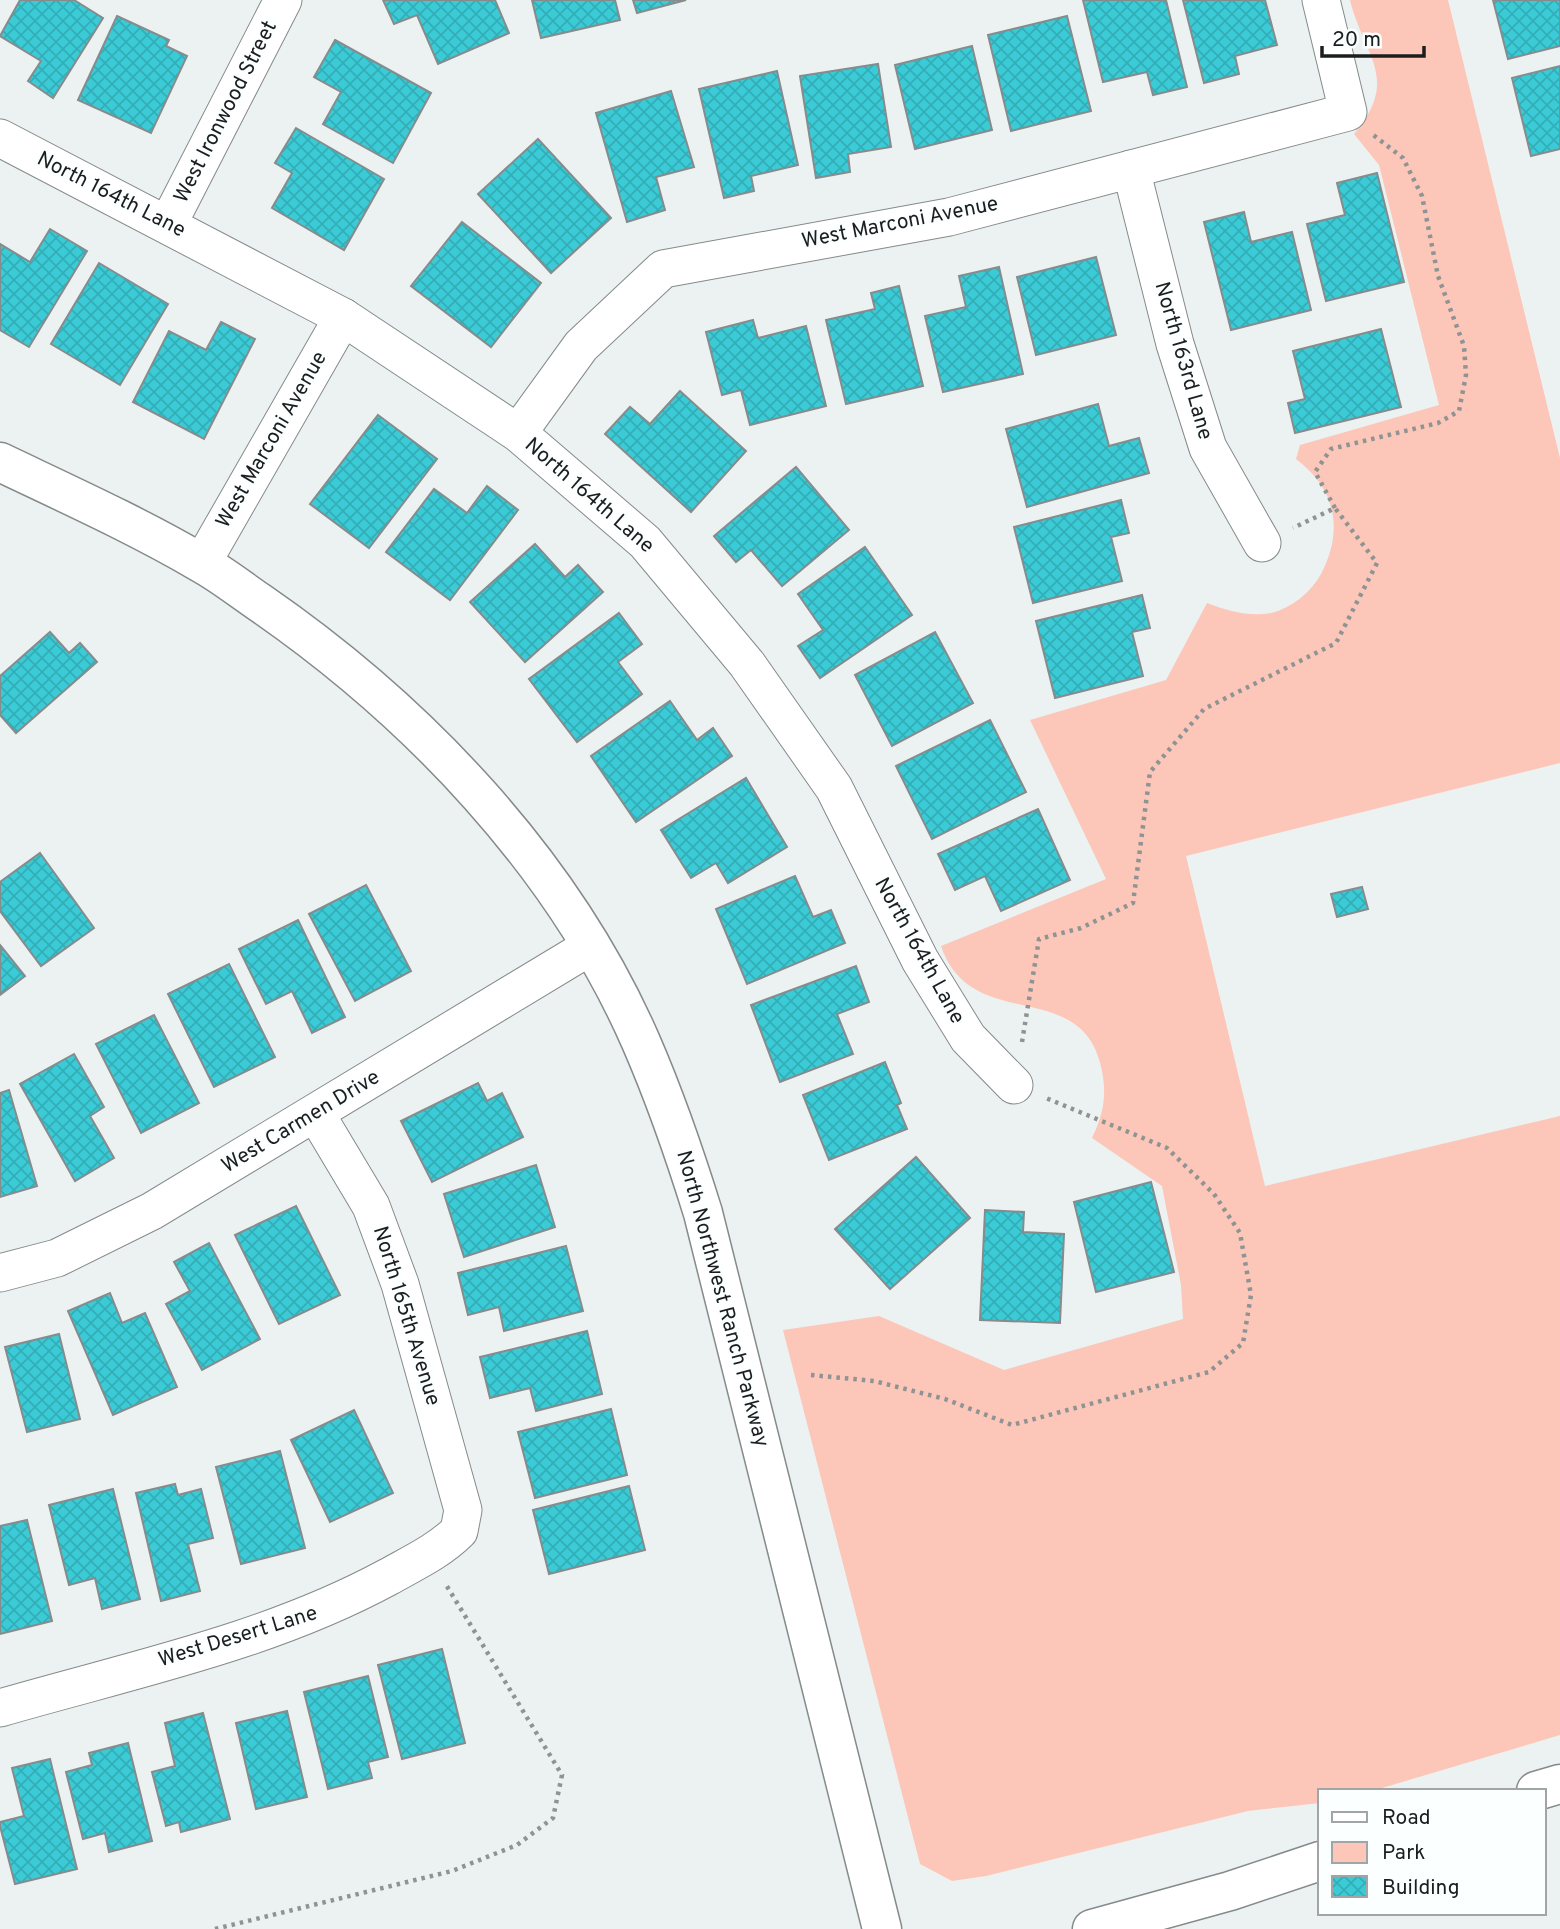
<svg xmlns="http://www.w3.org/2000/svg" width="1560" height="1929" viewBox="0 0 1560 1929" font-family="Overpass,sans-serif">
	<defs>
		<pattern id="building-cross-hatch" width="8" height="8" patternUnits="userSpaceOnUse" patternTransform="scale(1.75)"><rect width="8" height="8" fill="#3bcbd6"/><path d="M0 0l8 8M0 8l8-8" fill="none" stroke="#33aeb7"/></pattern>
	</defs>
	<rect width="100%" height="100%" fill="#ecf2f2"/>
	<!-- park -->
	<path fill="#fcc7b8" d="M1350,0H1448L1560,458V763L1186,856L1265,1186L1560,1116V1735L1372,1791H1320V1803L1248,1811L986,1876L952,1881L920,1864L783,1330L879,1316L1004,1370L1183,1319L1181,1285L1162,1186L1092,1138C1103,1115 1107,1097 1102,1071C1084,974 971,1036 941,946L1106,879L1030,720L1166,680L1207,603C1228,611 1249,617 1271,613C1292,608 1311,592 1321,574C1344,530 1336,489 1296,459L1300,445L1439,405L1379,165L1354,134C1401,78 1364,57 1350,0Z"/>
	<!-- building -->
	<g fill="url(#building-cross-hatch)" stroke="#868b8c" stroke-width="2">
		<path d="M20,0H74L103,18L53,98L28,81L41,61L0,36Z"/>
		<path d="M383,0H495L509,33L438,64L417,15L394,24Z"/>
		<path d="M532,0H615L620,20L541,38Z"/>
		<path d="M633,0H686L637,13Z"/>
		<path d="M1083,0H1166L1187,87L1153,95L1147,72L1103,82Z"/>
		<path d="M1183,0H1265L1277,45L1235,56L1239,74L1204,83Z"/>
		<path d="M1493,0H1560V46L1508,59Z"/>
		<path d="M117,16L169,40L166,46L187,56L151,133L78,100Z"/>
		<path d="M1067,16L1091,111L1011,131L988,35Z"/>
		<path d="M335,40L431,93L393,163L323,124L341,92L314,77Z"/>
		<path d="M972,46L992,130L915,149L895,65Z"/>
		<path d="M878,64L891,147L848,154L850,172L816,178L800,76Z"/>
		<path d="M1560,66V149L1531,156L1512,78Z"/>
		<path d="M777,71L798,165L751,176L754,191L724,198L699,89Z"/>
		<path d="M671,91L694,167L656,177L665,210L627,222L596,113Z"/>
		<path d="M296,128L384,179L344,250L272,208L292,173L275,163Z"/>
		<path d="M538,139L611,218L551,273L478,194Z"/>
		<path d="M1377,173L1404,282L1326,301L1307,224L1345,215L1337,183Z"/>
		<path d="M1244,212L1251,242L1292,232L1311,310L1231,330L1204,222Z"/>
		<path d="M462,222L541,283L491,347L411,286Z"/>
		<path d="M50,229L87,251L29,347L0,330V244L30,262Z"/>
		<path d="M1096,257L1116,335L1036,355L1017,277Z"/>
		<path d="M99,263L168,304L120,385L51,344Z"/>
		<path d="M999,267L1023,374L943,392L925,316L966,307L959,276Z"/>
		<path d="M899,286L923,386L846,404L826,320L875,309L871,293Z"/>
		<path d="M753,320L758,338L806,326L826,406L750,425L741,390L722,395L706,332Z"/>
		<path d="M221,322L255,339L204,439L133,402L169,331L206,350Z"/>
		<path d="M1381,329L1401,407L1295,433L1288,403L1305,399L1293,351Z"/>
		<path d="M680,391L746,451L691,512L605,434L630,407L650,424Z"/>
		<path d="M1098,404L1109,446L1139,438L1149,473L1027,507L1006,429Z"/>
		<path d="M378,415L437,459L369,548L310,504Z"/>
		<path d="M796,467L849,530L782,586L751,550L736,562L714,536Z"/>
		<path d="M487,486L518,510L450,600L386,552L434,489L467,513Z"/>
		<path d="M1121,500L1129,533L1111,537L1122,581L1033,603L1014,527Z"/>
		<path d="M535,544L565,577L578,565L603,592L525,662L470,602Z"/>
		<path d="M865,547L912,615L820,678L798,646L823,630L798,594Z"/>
		<path d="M1142,595L1150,628L1132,632L1143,676L1055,698L1036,621Z"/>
		<path d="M619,613L642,644L618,662L642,694L577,742L529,679Z"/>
		<path d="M50,632L69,653L80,643L97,662L16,733L0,715V676Z"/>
		<path d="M935,632L973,703L892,746L855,675Z"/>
		<path d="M670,701L697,740L713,728L732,756L636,822L591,756Z"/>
		<path d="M990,720L1026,792L932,839L896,766Z"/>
		<path d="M746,778L787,847L728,883L716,863L691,878L661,830Z"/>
		<path d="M1038,809L1070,880L1001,911L985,876L955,890L938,854Z"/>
		<path d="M40,853L94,928L41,966L0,911V882Z"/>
		<path d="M795,876L813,917L831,910L845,943L747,984L716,909Z"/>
		<path d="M366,885L411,971L355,1001L309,914Z"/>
		<path d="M1362,887L1368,909L1337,917L1331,894Z"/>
		<path d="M298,920L345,1017L312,1033L292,991L266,1004L239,949Z"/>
		<path d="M0,945L25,976L0,995Z"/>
		<path d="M229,964L275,1057L214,1087L168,994Z"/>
		<path d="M856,966L869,1002L837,1014L853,1054L780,1082L751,1005Z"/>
		<path d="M154,1015L199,1103L141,1133L96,1044Z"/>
		<path d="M74,1054L104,1107L90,1116L114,1158L75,1181L20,1084Z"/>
		<path d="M885,1062L901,1103L897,1105L907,1129L829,1160L803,1095Z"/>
		<path d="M478,1083L487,1101L502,1093L523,1137L432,1182L401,1121Z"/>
		<path d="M9,1090L37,1186L0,1197V1093Z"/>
		<path d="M916,1157L970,1218L890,1289L835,1229Z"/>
		<path d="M536,1165L555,1227L464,1257L444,1194Z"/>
		<path d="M1151,1182L1174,1272L1096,1292L1074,1202Z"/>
		<path d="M296,1206L340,1295L279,1324L235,1235Z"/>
		<path d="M985,1210L1024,1212L1023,1232L1064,1234L1060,1323L980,1320Z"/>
		<path d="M209,1243L260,1339L202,1370L166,1304L190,1291L174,1262Z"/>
		<path d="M566,1246L583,1311L504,1331L499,1307L468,1315L458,1273Z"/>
		<path d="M110,1293L122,1323L145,1313L177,1387L113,1415L68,1311Z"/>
		<path d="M587,1331L602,1394L536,1411L530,1388L490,1398L480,1357Z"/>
		<path d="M59,1334L80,1419L27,1432L5,1347Z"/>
		<path d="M611,1409L627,1475L535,1498L518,1432Z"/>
		<path d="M354,1410L393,1493L330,1522L291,1440Z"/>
		<path d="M280,1451L305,1548L241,1564L216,1467Z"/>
		<path d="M175,1484L178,1495L201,1489L213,1538L188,1544L200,1591L161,1601L136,1493Z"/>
		<path d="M629,1486L645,1550L549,1574L533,1510Z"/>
		<path d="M113,1489L140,1599L102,1609L95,1578L69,1585L49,1505Z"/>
		<path d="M27,1520L52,1621L0,1634V1526Z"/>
		<path d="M442,1649L465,1743L402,1759L378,1665Z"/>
		<path d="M368,1676L388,1757L368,1762L372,1778L328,1789L304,1692Z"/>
		<path d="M287,1711L307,1797L256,1809L236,1723Z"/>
		<path d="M203,1713L230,1819L181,1832L179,1822L166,1826L152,1772L175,1766L165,1723Z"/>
		<path d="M128,1743L152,1841L109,1852L105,1833L83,1839L66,1772L92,1765L89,1753Z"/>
		<path d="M50,1759L77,1869L15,1884L0,1826V1822L24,1816L12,1768Z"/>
	</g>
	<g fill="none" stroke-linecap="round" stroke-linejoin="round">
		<!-- minor casing -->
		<g stroke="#858a8a" stroke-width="39">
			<g id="minor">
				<path d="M0,138L343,317L518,433L645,542L747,664L834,788L920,960L968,1038L1014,1085"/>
				<path d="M1131,169L1175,344L1208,448L1262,543"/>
				<path d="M168,224L283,0"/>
				<path d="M518,433L581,346L663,269L949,217L1348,112L1321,0"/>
				<path d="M202,563L343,317"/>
				<path d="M0,1273L57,1258L152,1211L591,946"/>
				<path d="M0,1708C131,1670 268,1642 388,1577C413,1563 439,1551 459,1531L463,1510L400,1284L371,1206L316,1114"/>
			</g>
		</g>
		<!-- secondary casing -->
		<g stroke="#858a8a" stroke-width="41">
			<g id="secondary">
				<path d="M0,462C67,494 136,525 201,563C221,574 240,589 259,602C417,711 563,863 641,1042C665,1097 685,1155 703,1213L882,1929"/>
				<path d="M1536,1791L1560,1784"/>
				<path d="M1092,1929L1230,1891L1320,1861"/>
			</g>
		</g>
		<!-- path -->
		<g stroke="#8f9393" stroke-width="4.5" stroke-dasharray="3.5 5" stroke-linecap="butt">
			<path d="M1335,508L1315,472L1331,449L1438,423L1459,411L1466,375L1464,346L1438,276L1422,196L1403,158L1372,134"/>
			<path d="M1022,1042L1039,939L1081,928L1133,903L1150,772L1204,709L1336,643L1377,563L1335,508L1293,528"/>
			<path d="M811,1375L874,1381L945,1399L1012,1425L1209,1372L1243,1343L1251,1295L1240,1233L1214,1194L1167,1148L1046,1098"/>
			<path d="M215,1929L452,1871L517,1845L553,1818L562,1775L445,1583"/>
		</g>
		<!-- minor -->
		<use href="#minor" stroke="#fff" stroke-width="37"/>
		<!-- secondary -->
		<use href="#secondary" stroke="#fff" stroke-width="38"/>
	</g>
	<g text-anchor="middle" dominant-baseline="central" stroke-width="5" stroke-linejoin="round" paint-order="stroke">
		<!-- street labels -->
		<g font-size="21" fill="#1c1e1e" stroke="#fbffff">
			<text transform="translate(226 112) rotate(-63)">West Ironwood Street</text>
			<text transform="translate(111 195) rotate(27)">North 164th Lane</text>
			<text transform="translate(900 223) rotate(-11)">West Marconi Avenue</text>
			<text transform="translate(1183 361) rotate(74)">North 163rd Lane</text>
			<text transform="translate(272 440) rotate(-60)">West Marconi Avenue</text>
			<text transform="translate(589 496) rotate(41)">North 164th Lane</text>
			<text transform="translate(919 951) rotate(61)">North 164th Lane</text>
			<text transform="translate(301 1122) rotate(-31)">West Carmen Drive</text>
			<text transform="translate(722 1299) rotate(75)">North Northwest Ranch Parkway</text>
			<text transform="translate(406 1316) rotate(73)">North 165th Avenue</text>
			<text transform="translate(238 1637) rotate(-17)">West Desert Lane</text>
		</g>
	</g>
	<!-- legend -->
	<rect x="1318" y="1789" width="228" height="126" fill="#fbffff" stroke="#a2a5a5" stroke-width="2"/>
	<rect x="1332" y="1812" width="35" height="10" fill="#ffffff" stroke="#a2a5a5" stroke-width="2"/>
	<text x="1382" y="1824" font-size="21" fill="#1c1e1e">Road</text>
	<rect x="1332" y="1842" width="35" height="21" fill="#fcc7b8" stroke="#a2a5a5" stroke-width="2"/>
	<text x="1382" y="1859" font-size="21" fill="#1c1e1e">Park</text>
	<rect x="1332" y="1876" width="35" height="21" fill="url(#building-cross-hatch)" stroke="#a2a5a5" stroke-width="2"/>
	<text x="1382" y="1894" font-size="21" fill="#1c1e1e">Building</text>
	<!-- scale -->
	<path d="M1322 46v10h102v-10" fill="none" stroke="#1c1e1e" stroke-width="3.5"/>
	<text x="1332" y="46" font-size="21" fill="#1c1e1e" stroke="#fbffff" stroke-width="5" paint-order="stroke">20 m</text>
</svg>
